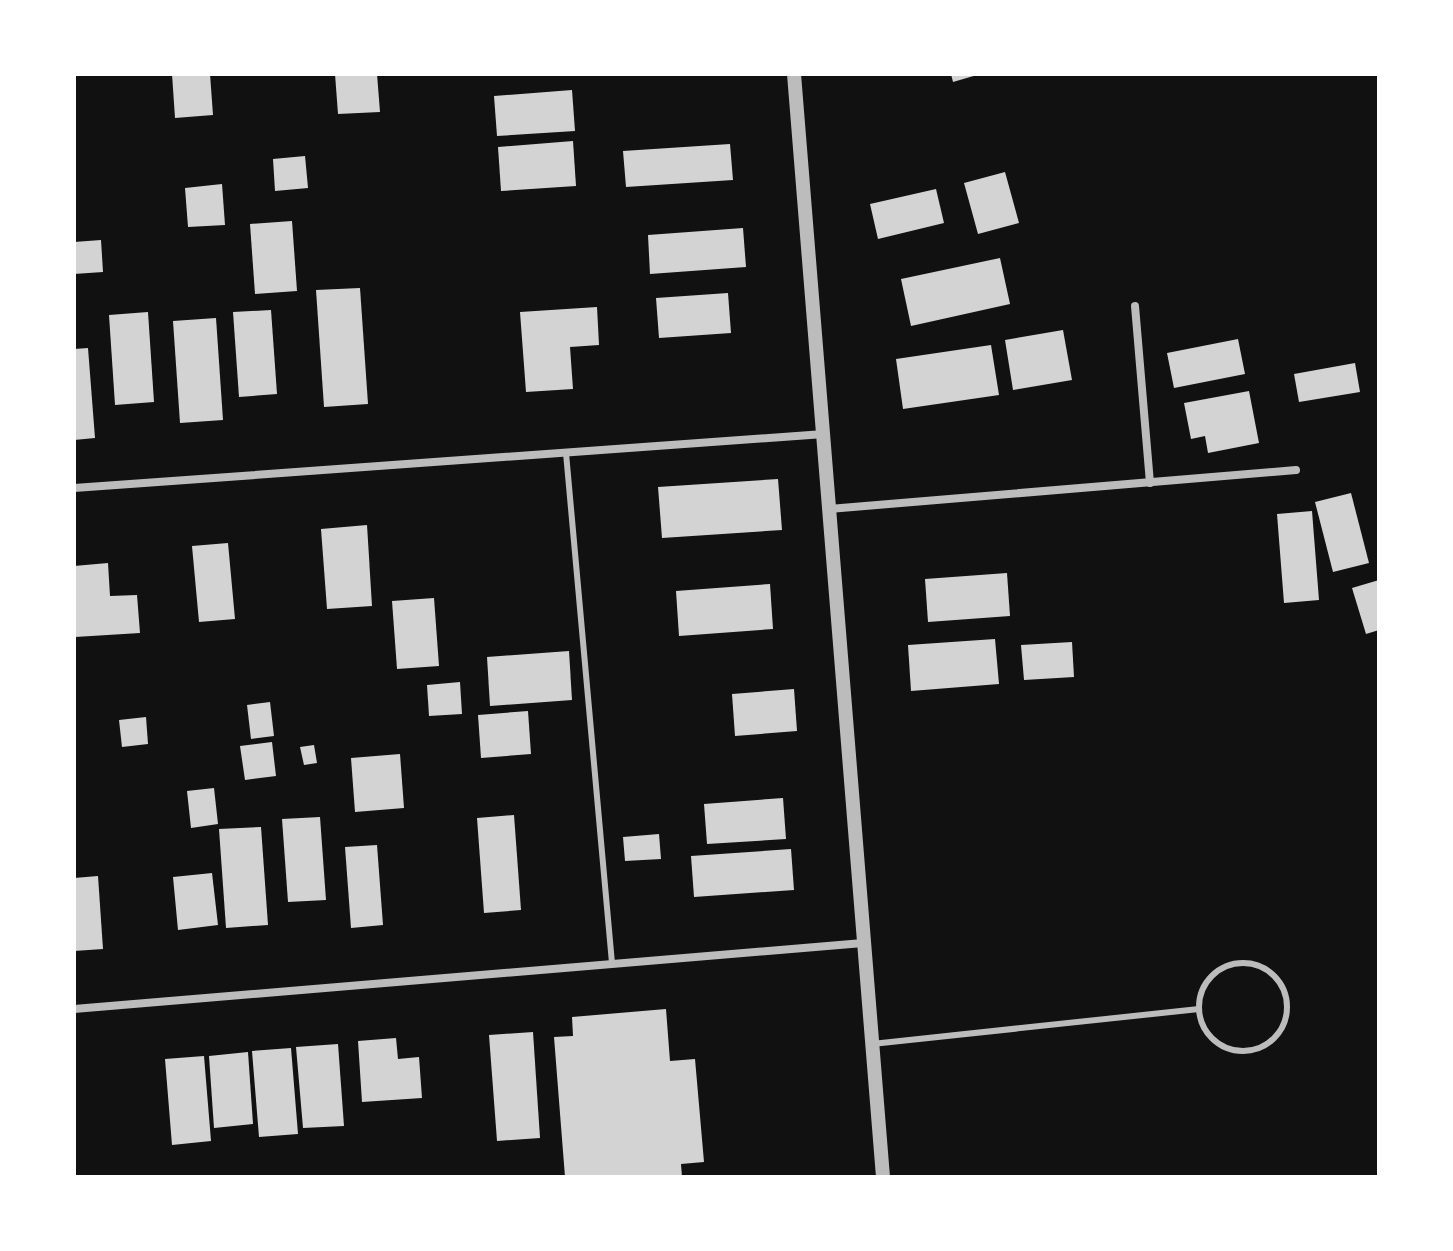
<svg xmlns="http://www.w3.org/2000/svg" width="1453" height="1251" viewBox="0 0 1453 1251" font-family="'PT Sans',sans-serif">
	<rect width="100%" height="100%" fill="#111"/>
	<!-- building -->
	<g fill="#d3d3d3">
		<path d="M172,74H210L213,115L175,118Z"/>
		<path d="M335,74H377L380,112L338,114Z"/>
		<path d="M951,74H977V75L953,82Z"/>
		<path d="M572,90L575,131L497,136L494,96Z"/>
		<path d="M573,141L576,186L501,191L498,147Z"/>
		<path d="M730,144L733,180L626,187L623,151Z"/>
		<path d="M305,156L308,188L275,191L273,159Z"/>
		<path d="M1005,172L1019,223L978,234L964,183Z"/>
		<path d="M222,184L225,225L188,227L185,188Z"/>
		<path d="M936,189L944,223L878,239L870,204Z"/>
		<path d="M292,221L297,291L255,294L250,224Z"/>
		<path d="M743,228L746,267L650,274L648,235Z"/>
		<path d="M101,240L103,272L74,274V242Z"/>
		<path d="M1000,258L1010,304L911,326L901,279Z"/>
		<path d="M360,288L368,404L324,407L316,290Z"/>
		<path d="M728,293L731,333L659,338L656,298Z"/>
		<path d="M597,307L599,345L570,347L573,389L526,392L520,312Z"/>
		<path d="M271,310L277,394L239,397L233,312Z"/>
		<path d="M148,312L154,402L115,405L109,315Z"/>
		<path d="M216,318L223,420L180,423L173,321Z"/>
		<path d="M1063,330L1072,380L1013,390L1005,340Z"/>
		<path d="M1238,339L1245,374L1174,388L1167,353Z"/>
		<path d="M991,345L999,395L903,409L896,359Z"/>
		<path d="M88,348L95,438L74,440V349Z"/>
		<path d="M1355,363L1360,392L1299,402L1294,374Z"/>
		<path d="M1249,391L1259,443L1208,453L1205,436L1191,439L1184,403Z"/>
		<path d="M778,479L782,530L662,538L658,487Z"/>
		<path d="M1351,493L1369,563L1333,572L1315,502Z"/>
		<path d="M1312,511L1319,600L1284,603L1277,514Z"/>
		<path d="M367,525L372,606L327,609L321,529Z"/>
		<path d="M228,543L235,619L199,622L192,546Z"/>
		<path d="M108,563L110,596L137,595L140,633L75,637L74,566Z"/>
		<path d="M1007,573L1010,616L928,622L925,579Z"/>
		<path d="M1379,580V630L1366,634L1352,588Z"/>
		<path d="M770,584L773,629L679,636L676,591Z"/>
		<path d="M434,598L439,666L397,669L392,601Z"/>
		<path d="M995,639L999,684L911,691L908,645Z"/>
		<path d="M1072,642L1074,677L1024,680L1021,645Z"/>
		<path d="M569,651L572,700L490,706L487,657Z"/>
		<path d="M460,682L462,714L429,716L427,685Z"/>
		<path d="M794,689L797,731L735,736L732,694Z"/>
		<path d="M270,702L274,736L251,739L247,705Z"/>
		<path d="M528,711L531,754L481,758L478,715Z"/>
		<path d="M146,717L148,744L122,747L119,720Z"/>
		<path d="M272,742L276,776L245,780L240,746Z"/>
		<path d="M314,745L317,763L304,765L300,747Z"/>
		<path d="M400,754L404,808L355,812L351,758Z"/>
		<path d="M214,788L218,824L191,828L187,791Z"/>
		<path d="M783,798L786,839L707,844L704,804Z"/>
		<path d="M514,815L521,910L484,913L477,818Z"/>
		<path d="M320,817L326,900L288,902L282,819Z"/>
		<path d="M261,827L268,925L226,928L219,829Z"/>
		<path d="M659,834L661,859L625,861L623,837Z"/>
		<path d="M377,845L383,925L351,928L345,847Z"/>
		<path d="M791,849L794,890L694,897L691,856Z"/>
		<path d="M212,873L218,925L178,930L173,877Z"/>
		<path d="M98,876L103,949L74,951V878Z"/>
		<path d="M666,1009L670,1061L695,1059L704,1162L681,1164L682,1177H565L554,1037L573,1036L572,1017Z"/>
		<path d="M533,1032L540,1138L497,1141L489,1035Z"/>
		<path d="M396,1038L398,1059L419,1057L422,1098L362,1102L358,1041Z"/>
		<path d="M338,1044L344,1126L303,1128L296,1047Z"/>
		<path d="M291,1048L298,1134L259,1137L252,1051Z"/>
		<path d="M248,1052L253,1124L214,1128L209,1056Z"/>
		<path d="M204,1056L211,1141L172,1145L165,1059Z"/>
	</g>
	<g fill="none" stroke-linecap="round" stroke-linejoin="round">
		<!-- service -->
		<g stroke="#bcbcbc" stroke-width="6">
			<path d="M566,453L612,963"/>
			<circle cx="1243" cy="1007" r="44"/>
			<path d="M872,1044L1199,1009"/>
		</g>
		<!-- minor -->
		<g stroke="#bcbcbc" stroke-width="8">
			<path d="M1135,306L1150,483"/>
			<path d="M74,488L824,434"/>
			<path d="M829,509L1296,470"/>
			<path d="M74,1009L863,943"/>
		</g>
		<!-- tertiary -->
		<path stroke="#bcbcbc" stroke-width="14" d="M794,74L883,1177"/>
	</g>
	<!-- border -->
	<rect width="1453" height="1251" fill="none" stroke="#ffffff" stroke-width="152"/>
</svg>
